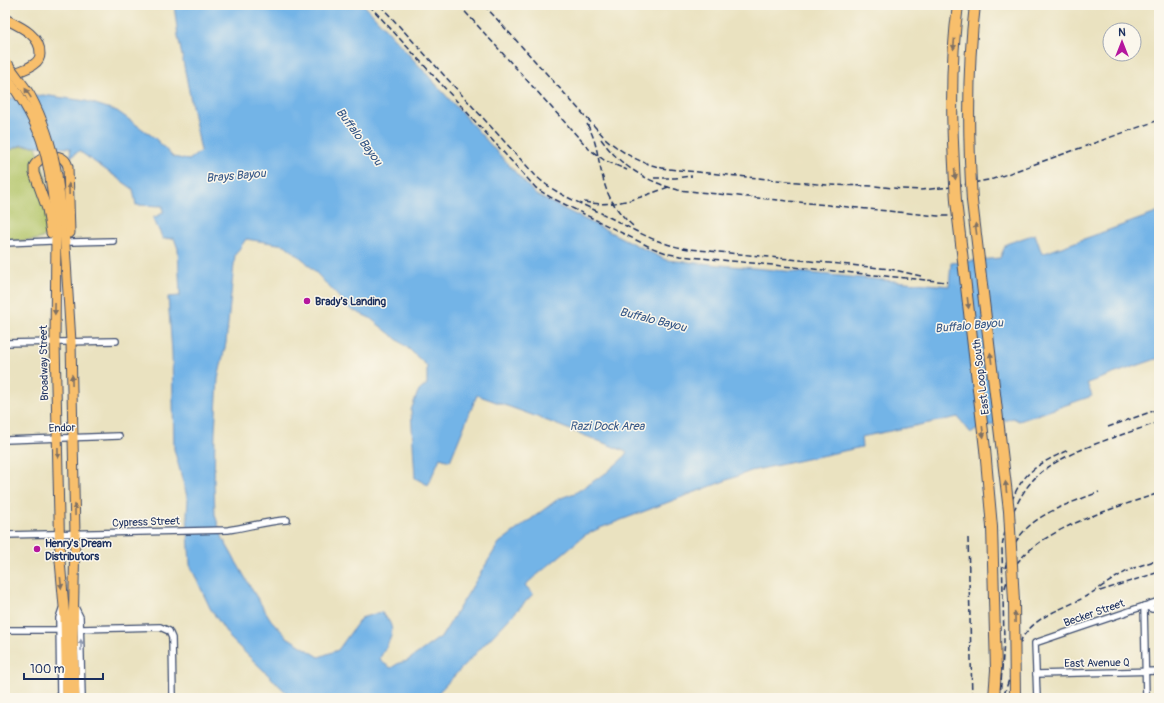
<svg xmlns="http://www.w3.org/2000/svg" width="1164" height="703" viewBox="0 0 1164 703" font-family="Pangolin,sans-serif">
	<rect width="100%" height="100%" fill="#fbf7ec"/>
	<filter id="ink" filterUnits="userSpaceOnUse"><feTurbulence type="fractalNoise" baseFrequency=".025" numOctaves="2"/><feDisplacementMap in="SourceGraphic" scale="8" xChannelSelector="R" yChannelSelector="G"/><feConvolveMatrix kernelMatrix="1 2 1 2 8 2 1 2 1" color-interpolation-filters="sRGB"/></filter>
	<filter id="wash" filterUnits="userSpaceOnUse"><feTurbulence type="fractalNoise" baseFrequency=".012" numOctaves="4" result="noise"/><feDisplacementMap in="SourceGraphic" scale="16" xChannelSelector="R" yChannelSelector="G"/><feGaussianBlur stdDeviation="0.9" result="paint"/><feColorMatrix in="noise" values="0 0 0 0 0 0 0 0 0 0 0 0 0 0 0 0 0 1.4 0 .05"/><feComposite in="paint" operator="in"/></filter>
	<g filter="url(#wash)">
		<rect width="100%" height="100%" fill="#eae2c0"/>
		<!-- green -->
		<path fill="#b2c468" stroke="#667a63" d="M27,146H36C42,163 62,226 42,238C35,242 14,240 5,240V153L17,147Z"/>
		<!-- water -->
		<path fill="#73b4e7" stroke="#4772a2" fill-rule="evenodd" d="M174,5H364L536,195L666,260L949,286L951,263L1000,258L1006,244L1035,234L1042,254L1159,212V358L1087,383L1092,396L1019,421L1013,418L976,430L972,433L970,432L958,417L861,437L862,447L751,471L600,528L585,535L525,585L533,594L433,698H292L230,638L210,608L190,565L187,514L188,500L174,449L172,352L168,297L180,296L178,249L174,238L163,239L153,218L163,213V206L136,205L133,189L79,151L71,157L70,148L21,145L5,152V99L43,95L86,101L117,111L155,138L173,157L189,160L201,151L178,36ZM246,239L285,245L305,261L350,309L370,318L409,349L427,366V384L418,392L411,410L415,478L428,485L440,458L450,461L477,395L532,415L627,452L622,459L606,473L575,493L558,499L499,543L442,636L407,661L399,663L391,668L382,662L380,658C390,639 400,629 381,612L361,618L338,650L319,657L287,637L271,620L254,593L223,539L215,515L214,485L215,432L218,379L226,343L235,255Z"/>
	</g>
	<g filter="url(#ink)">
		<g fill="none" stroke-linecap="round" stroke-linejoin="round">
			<!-- minor casing -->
			<g stroke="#3a4a6d" stroke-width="8">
				<g id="minor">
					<path d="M71,242L113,241"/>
					<path d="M5,243L51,241"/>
					<path d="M5,343L116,341"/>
					<path d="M5,440L119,436"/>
					<path d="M5,535L228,530C248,527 267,521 287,520"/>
					<path d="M75,607L80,617L82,698"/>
					<path d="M81,629L160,627L169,631L172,638L173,698"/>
					<path d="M5,630H59"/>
					<path d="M1036,674L1159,671"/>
					<path d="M60,698L59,618L62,609"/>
					<path d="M1037,698L1035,643L1159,601"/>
					<path d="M1146,698L1144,606L1152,609L1159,608"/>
				</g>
			</g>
			<!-- primary casing -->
			<g stroke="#3a4a6d" stroke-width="11">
				<g id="primary">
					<path d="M5,19C19,26 41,35 40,54C40,58 37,62 34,64C27,70 16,72 8,75"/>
					<path d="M57,175L64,229L71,342L75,534L73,637L75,698"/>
					<path d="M50,177L54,205L56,235L55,342L60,561L65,618L67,698"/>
					<path d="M51,233L47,209L34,173V166C41,154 65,151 68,167L70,233"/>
				</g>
			</g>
			<!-- motorway casing -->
			<g stroke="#3a4a6d" stroke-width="12">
				<path id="motorway" d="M994,698L996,670"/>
			</g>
			<!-- minor -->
			<use href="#minor" stroke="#fff" stroke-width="5.5"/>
			<!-- primary -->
			<use href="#primary" stroke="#f8bf6c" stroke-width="9"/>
			<!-- motorway -->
			<use href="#motorway" stroke="#f8bf6c" stroke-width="10"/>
			<!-- rail -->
			<g stroke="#1b2f5e" stroke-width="1.5" stroke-dasharray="6 3" stroke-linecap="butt">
				<path d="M369,5L536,188L550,197L650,247L669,254L680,256L947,282"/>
				<path d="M380,5L535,175C553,193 578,202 601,213C629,227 657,245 689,249L890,269L921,276"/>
				<path d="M459,5L589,149L604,160L627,170"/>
				<path d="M484,5L605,138C623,154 644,165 668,169L827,185L875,186L902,189L920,190L952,187L993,179L1159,120"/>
				<path d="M587,124C598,143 597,158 603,178C607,197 618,213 633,226"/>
				<path d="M601,139C620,166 646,181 678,190L938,216H950"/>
				<path d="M654,178H675L692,176"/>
				<path d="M584,202C616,208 642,197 671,186"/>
				<path d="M1108,427L1159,409"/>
				<path d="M1009,510C1019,474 1036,465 1068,450"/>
				<path d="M968,538L972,698"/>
				<path d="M1005,568C1018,517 1056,509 1099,492"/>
				<path d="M1005,588C1017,532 1112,510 1159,493"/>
				<path d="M1100,591L1159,572"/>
				<path d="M1004,695L1022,638C1037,615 1061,610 1083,598C1096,591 1109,581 1122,574C1133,567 1147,564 1159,559"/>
				<path d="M1000,698L1004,641L1002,548C1004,532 1007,523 1015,508C1021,496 1027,485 1037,476C1067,449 1121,436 1159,422"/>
			</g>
			<!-- primary-bridge casing -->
			<g stroke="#3a4a6d" stroke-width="11" stroke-linecap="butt">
				<g id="primary-bridge">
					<path d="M8,64C15,75 24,85 30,95C44,121 52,147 57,175"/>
					<path d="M5,75C22,98 37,122 44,149C47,158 48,167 50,177"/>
				</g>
			</g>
			<!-- motorway-bridge casing -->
			<g stroke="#3a4a6d" stroke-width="12" stroke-linecap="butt">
				<g id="motorway-bridge">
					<path d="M958,5C949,70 952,136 956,201L985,449L992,527L996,670"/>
					<path d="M975,5C967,70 968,136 972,201L1009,511L1014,601L1015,698"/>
				</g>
			</g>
			<!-- primary-bridge -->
			<use href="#primary-bridge" stroke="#f8bf6c" stroke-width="9"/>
			<!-- motorway-bridge -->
			<use href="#motorway-bridge" stroke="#f8bf6c" stroke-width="10"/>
		</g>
		<!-- one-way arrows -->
		<defs><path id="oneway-solid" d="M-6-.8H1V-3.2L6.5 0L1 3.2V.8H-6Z"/></defs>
		<g fill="#7e7064">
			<use href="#oneway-solid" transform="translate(954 44) rotate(95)"/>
			<use href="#oneway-solid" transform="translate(28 93) rotate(-122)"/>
			<use href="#oneway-solid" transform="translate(955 174) rotate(86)"/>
			<use href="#oneway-solid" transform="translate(69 189) rotate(-92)"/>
			<use href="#oneway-solid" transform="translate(976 229) rotate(-97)"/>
			<use href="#oneway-solid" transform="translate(968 303) rotate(83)"/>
			<use href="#oneway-solid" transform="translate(55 309) rotate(91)"/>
			<use href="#oneway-solid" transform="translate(991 358) rotate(-97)"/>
			<use href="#oneway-solid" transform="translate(72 380) rotate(-91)"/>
			<use href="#oneway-solid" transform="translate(983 432) rotate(83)"/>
			<use href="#oneway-solid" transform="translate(58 453) rotate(89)"/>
			<use href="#oneway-solid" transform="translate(1006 487) rotate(-96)"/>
			<use href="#oneway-solid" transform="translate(75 510) rotate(-91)"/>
			<use href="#oneway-solid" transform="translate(61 583) rotate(84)"/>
			<use href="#oneway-solid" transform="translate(1015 617) rotate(-91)"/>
		</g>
		<use fill="#8d97ae" href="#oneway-solid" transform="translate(81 645) rotate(-91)"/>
	</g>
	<!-- markers -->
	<g fill="#b5179e" stroke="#fbf7ec" stroke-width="1.5">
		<circle cx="307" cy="301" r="4"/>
		<circle cx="37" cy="549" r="4"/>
	</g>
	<g text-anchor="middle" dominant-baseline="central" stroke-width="3" stroke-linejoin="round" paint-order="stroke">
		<!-- poi labels -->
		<g font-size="11" font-weight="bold" fill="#1b2f5e" stroke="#fbf7ec" text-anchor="start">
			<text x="315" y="301">Brady’s Landing</text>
			<text x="45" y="543">Henry's Dream<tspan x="45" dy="13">Distributors</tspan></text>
		</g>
		<!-- street labels -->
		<g font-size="11" fill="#1b2f5e" stroke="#fbf7ec">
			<text transform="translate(44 363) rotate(-91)">Broadway Street</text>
			<text transform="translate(981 377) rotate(-97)">East Loop South</text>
			<text transform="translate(62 428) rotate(-2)">Endor</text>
			<text transform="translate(146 522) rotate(-2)">Cypress Street</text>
			<text transform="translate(1094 613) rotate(-19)">Becker Street</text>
			<text transform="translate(1097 663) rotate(-1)">East Avenue Q</text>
		</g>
		<!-- water labels -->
		<g font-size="12" font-style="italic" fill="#355787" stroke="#fbf7ec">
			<text transform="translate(359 137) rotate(53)">Buffalo Bayou</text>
			<text transform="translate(236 176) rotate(-5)">Brays Bayou</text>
			<text transform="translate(653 320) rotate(14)">Buffalo Bayou</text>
			<text transform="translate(969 326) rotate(-5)">Buffalo Bayou</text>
			<text x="607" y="426">Razi Dock Area</text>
		</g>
	</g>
	<!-- margin -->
	<rect width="1164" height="703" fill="none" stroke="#fbf7ec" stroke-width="20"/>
	<!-- north arrow -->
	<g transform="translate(1122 42)"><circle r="19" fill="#fbf7ec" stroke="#a1a7b3"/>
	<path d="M0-3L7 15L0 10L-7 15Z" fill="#b5179e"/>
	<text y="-6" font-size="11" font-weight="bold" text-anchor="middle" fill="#1b2f5e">N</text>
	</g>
	<!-- scale -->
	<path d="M24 673v6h79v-6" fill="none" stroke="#1b2f5e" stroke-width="2"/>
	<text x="30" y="673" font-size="12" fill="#1b2f5e" stroke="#fbf7ec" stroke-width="3" paint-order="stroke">100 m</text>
</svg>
